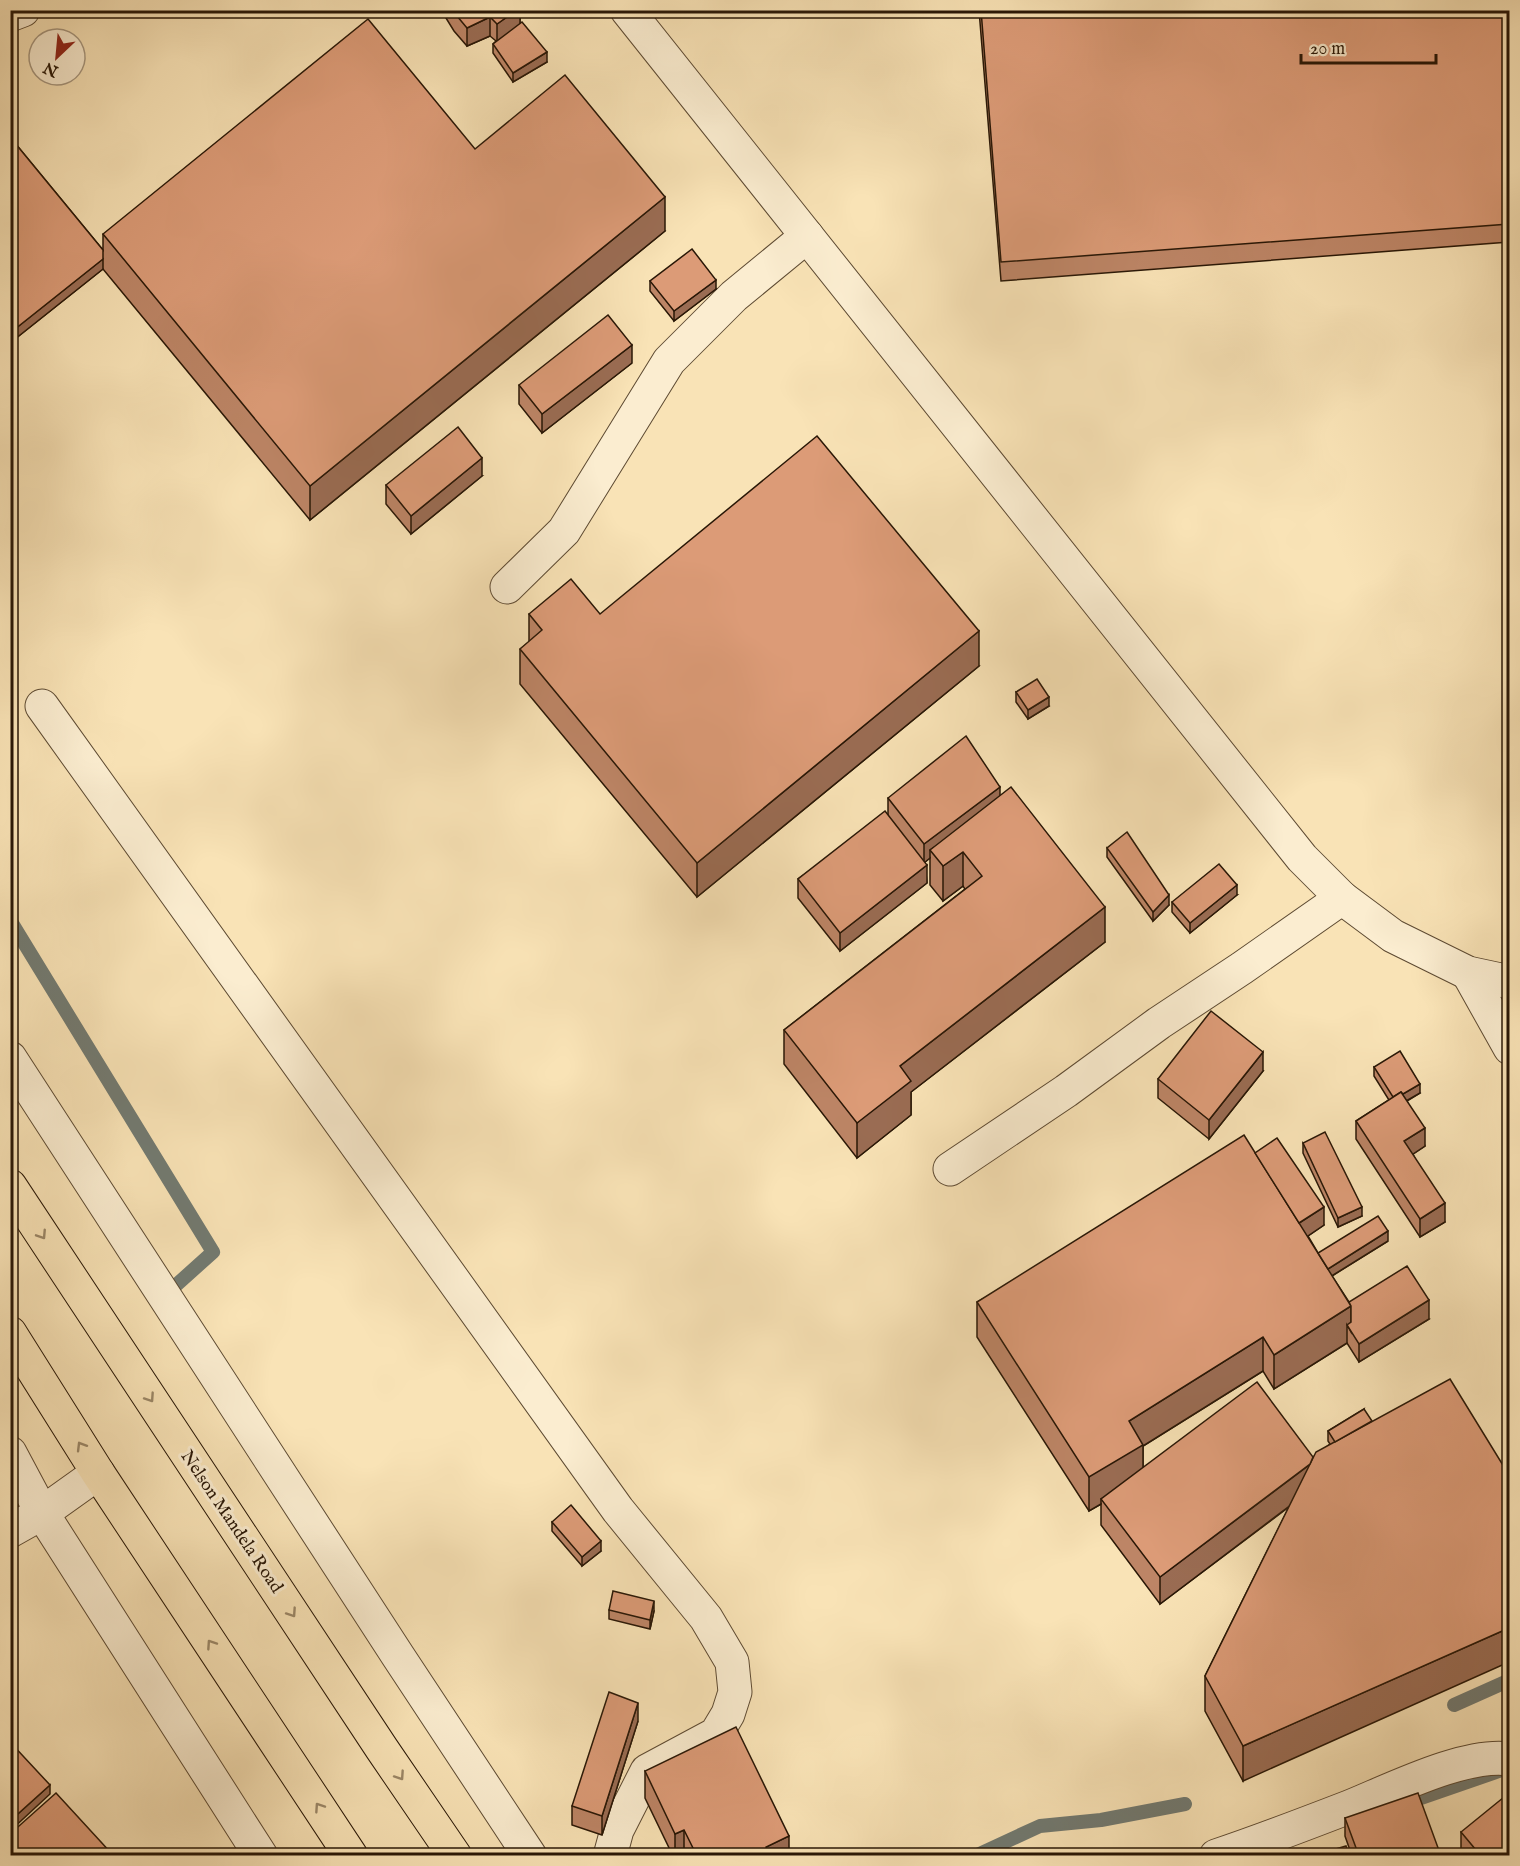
<svg xmlns="http://www.w3.org/2000/svg" width="1520" height="1866" viewBox="0 0 1520 1866" font-family="'IM FELL English',serif">
	<rect width="100%" height="100%" fill="#f9e3b6"/>
	<filter id="stains"><feTurbulence type="fractalNoise" baseFrequency=".00333" numOctaves="4"/><feColorMatrix values="0 0 0 0 .2 0 0 0 0 .09 0 0 0 0 .02 0 0 0 .5 -.17"/></filter>
	<radialGradient id="worn" r=".72"><stop offset=".6" stop-color="#630" stop-opacity="0"/><stop offset="1" stop-color="#630" stop-opacity=".3"/></radialGradient>
	<g fill="none" stroke-linecap="round" stroke-linejoin="round">
		<!-- stream -->
		<g stroke="#727a71" stroke-width="14">
			<path d="M10,920L213,1252L164,1296"/>
			<path d="M1454,1705L1510,1680"/>
			<path d="M1404,1804L1499,1771"/>
			<path d="M975,1856L1040,1826L1101,1820L1185,1804"/>
		</g>
		<!-- minor casing -->
		<g stroke="#5d4a32" stroke-width="35">
			<g id="minor">
				<path d="M627,10L1302,858L1342,898L1393,936L1468,973L1510,982"/>
				<path d="M10,15L23,10"/>
				<path d="M507,587L564,531L669,361L734,296L807,236"/>
				<path d="M42,706L618,1510L706,1618L732,1662L735,1692L728,1714L716,1734L647,1771L617,1830L610,1856"/>
				<path d="M1468,973L1510,1048"/>
				<path d="M10,1058L398,1656L530,1856"/>
				<path d="M950,1169L1066,1091L1159,1023L1242,968L1342,898"/>
				<path d="M10,1453L42,1513L261,1856"/>
				<path d="M10,1531L42,1513L98,1473"/>
				<path d="M1216,1856C1261,1841 1305,1824 1349,1807C1391,1790 1466,1752 1510,1759"/>
			</g>
		</g>
		<!-- major casing -->
		<g stroke="#291706" stroke-width="35">
			<g id="major">
				<path d="M10,1186L382,1749L455,1856"/>
				<path d="M10,1333L98,1473L351,1856"/>
			</g>
		</g>
		<!-- minor -->
		<use href="#minor" stroke="#fbedd0" stroke-width="33"/>
		<!-- major -->
		<use href="#major" stroke="#f9e3b6" stroke-width="33"/>
	</g>
	<!-- wall -->
	<g fill="#bd8566" stroke="#291706" stroke-width="1.5">
		<path d="M441,10H520V24L547,62L513,82L493,53V44L496,41L490,36L467,46L454,31Z"/>
		<path d="M979,10H1509V242L1001,281Z"/>
		<path d="M10,137L103,250V234L475,149L665,231L310,520L103,269L10,343Z"/>
		<path d="M650,281L716,289L674,321L650,291Z"/>
		<path d="M632,363L542,433L519,404V385Z"/>
		<path d="M482,476L411,534L386,504V485Z"/>
		<path d="M529,614H600L979,666L697,897L520,684V649L529,642Z"/>
		<path d="M1016,692L1049,706L1028,719L1016,702Z"/>
		<path d="M1000,796L1105,942L911,1092V1115L857,1158L784,1064V1030L965,889L963,886L943,901L930,885V858L925,862L927,883L840,951L798,898V879L888,815V798Z"/>
		<path d="M1107,848L1169,905L1153,921L1107,857Z"/>
		<path d="M1237,895L1190,933L1172,912V902Z"/>
		<path d="M1374,1067L1420,1093L1407,1101L1425,1146L1413,1154L1445,1222L1420,1237L1356,1139V1121L1389,1100L1374,1076Z"/>
		<path d="M1263,1071L1209,1139L1158,1098V1079Z"/>
		<path d="M1303,1143L1362,1216L1338,1227L1303,1153Z"/>
		<path d="M1255,1153L1324,1225L1308,1236L1318,1253L1388,1241L1332,1276L1349,1302L1429,1319L1359,1362L1347,1343L1274,1389L1263,1371L1143,1446V1467L1313,1457L1330,1444L1328,1441V1431L1364,1409L1243,1781L1205,1711V1676L1289,1507L1160,1604L1101,1525V1504L1089,1511L977,1337V1302Z"/>
		<path d="M552,1522L601,1551L582,1566L552,1531Z"/>
		<path d="M609,1610L654,1611L650,1629L609,1619Z"/>
		<path d="M638,1721L602,1835L572,1825V1806Z"/>
		<path d="M645,1771L789,1856H673L645,1798Z"/>
		<path d="M1345,1818L1441,1856H1352L1345,1836Z"/>
		<path d="M1461,1832L1509,1856H1465L1461,1851Z"/>
	</g>
	<!-- shaded-wall -->
	<g fill="#9a6c53" stroke="#291706" stroke-width="1.5">
		<path d="M517,10H520V28L497,42V24Z"/>
		<path d="M490,17V36L467,46V28Z"/>
		<path d="M547,52V62L513,82V73Z"/>
		<path d="M665,197V231L310,520V486Z"/>
		<path d="M103,259V269L10,343V333Z"/>
		<path d="M716,280V289L674,321V311Z"/>
		<path d="M632,345V363L542,433V414Z"/>
		<path d="M482,458V476L411,534V516Z"/>
		<path d="M979,631V666L697,897V863Z"/>
		<path d="M1049,697V706L1028,719V710Z"/>
		<path d="M1000,787V805L930,850V858L924,863V844Z"/>
		<path d="M963,852V886L943,901V866Z"/>
		<path d="M927,865V883L840,951V933Z"/>
		<path d="M1237,885V895L1190,933V923Z"/>
		<path d="M1169,895V905L1153,921V912Z"/>
		<path d="M1105,907V942L911,1092V1115L857,1158V1123L900,1066Z"/>
		<path d="M1263,1052V1071L1209,1139V1120Z"/>
		<path d="M1420,1084V1093L1394,1108V1099Z"/>
		<path d="M1425,1128V1146L1404,1160V1141Z"/>
		<path d="M1445,1203V1222L1420,1237V1219Z"/>
		<path d="M1324,1207V1225L1293,1246V1227Z"/>
		<path d="M1362,1207V1216L1338,1227V1218Z"/>
		<path d="M1388,1231V1241L1317,1285V1276Z"/>
		<path d="M1429,1300V1319L1359,1362V1344Z"/>
		<path d="M1351,1306V1332L1347,1325V1343L1274,1389V1355Z"/>
		<path d="M1263,1337V1371L1143,1446V1479L1101,1499V1504L1089,1511V1477L1129,1421Z"/>
		<path d="M1316,1460V1486L1160,1604V1577Z"/>
		<path d="M601,1541V1551L582,1566V1557Z"/>
		<path d="M654,1601V1611L650,1629V1620Z"/>
		<path d="M1509,1628V1662L1243,1781V1746Z"/>
		<path d="M638,1703V1721L602,1835V1816Z"/>
		<path d="M50,1785V1794L10,1831V1821Z"/>
		<path d="M684,1830V1856H675V1834Z"/>
		<path d="M789,1836V1856H766V1847Z"/>
	</g>
	<!-- building -->
	<g fill="#dc9b77" stroke="#291706" stroke-width="1.5">
		<path d="M452,10H517L497,24L490,17L467,28Z"/>
		<path d="M981,10H1509V224L1001,262Z"/>
		<path d="M368,19L475,149L565,75L665,197L310,486L103,234Z"/>
		<path d="M522,22L547,52L513,73L493,44Z"/>
		<path d="M10,137L103,250V259L10,333Z"/>
		<path d="M692,249L716,280L674,311L650,281Z"/>
		<path d="M608,315L632,345L542,414L519,385Z"/>
		<path d="M458,427L482,458L411,516L386,485Z"/>
		<path d="M817,436L979,631L697,863L520,649L542,630L529,614L571,579L600,614Z"/>
		<path d="M1037,679L1049,697L1028,710L1016,692Z"/>
		<path d="M966,736L1000,787L924,844L888,798Z"/>
		<path d="M1011,787L1105,907L900,1066L911,1081L857,1123L784,1030L982,876L963,852L943,866L930,850Z"/>
		<path d="M885,811L927,865L840,933L798,879Z"/>
		<path d="M1127,832L1169,895L1153,912L1107,848Z"/>
		<path d="M1219,864L1237,885L1190,923L1172,902Z"/>
		<path d="M1211,1011L1263,1052L1209,1120L1158,1079Z"/>
		<path d="M1400,1051L1420,1084L1403,1094L1401,1092L1393,1097L1374,1067Z"/>
		<path d="M1401,1092L1425,1128L1404,1141L1445,1203L1420,1219L1356,1121Z"/>
		<path d="M1325,1132L1362,1207L1338,1218L1303,1143Z"/>
		<path d="M1244,1135L1351,1306L1274,1355L1263,1337L1129,1421L1143,1445L1089,1477L977,1302Z"/>
		<path d="M1277,1138L1324,1207L1299,1223L1255,1153Z"/>
		<path d="M1378,1216L1388,1231L1328,1269L1318,1253Z"/>
		<path d="M1407,1266L1429,1300L1359,1344L1347,1325L1351,1322V1306L1349,1302Z"/>
		<path d="M1450,1379L1509,1475V1628L1243,1746L1205,1676L1316,1452Z"/>
		<path d="M1257,1382L1313,1457L1310,1464L1160,1577L1101,1499Z"/>
		<path d="M1364,1409L1372,1421L1335,1442L1328,1431Z"/>
		<path d="M571,1505L601,1541L582,1557L552,1522Z"/>
		<path d="M613,1591L654,1601L650,1620L609,1610Z"/>
		<path d="M609,1692L638,1703L602,1816L572,1806Z"/>
		<path d="M736,1727L789,1836L766,1847L770,1856H697L684,1830L675,1834L645,1771Z"/>
		<path d="M10,1742L50,1785L10,1821Z"/>
		<path d="M56,1793L112,1854L110,1856H10V1834Z"/>
		<path d="M1418,1793L1441,1856H1359L1345,1818Z"/>
		<path d="M1509,1793V1856H1481L1461,1832Z"/>
		<path d="M1346,1846L1349,1856H1312Z"/>
	</g>
	<!-- one-way arrows -->
	<defs><path id="oneway-chevron" d="M-2-3.5L2.5 0L-2 3.5" fill="none" stroke-width="1.6" stroke-linecap="round" stroke-linejoin="round" transform="scale(1.5)"/></defs>
	<g stroke="#9b8767">
		<use href="#oneway-chevron" transform="translate(42 1235) rotate(57)"/>
		<use href="#oneway-chevron" transform="translate(150 1398) rotate(56)"/>
		<use href="#oneway-chevron" transform="translate(81 1446) rotate(-121)"/>
		<use href="#oneway-chevron" transform="translate(292 1613) rotate(56)"/>
		<use href="#oneway-chevron" transform="translate(211 1644) rotate(-124)"/>
		<use href="#oneway-chevron" transform="translate(400 1776) rotate(56)"/>
		<use href="#oneway-chevron" transform="translate(319 1807) rotate(-124)"/>
	</g>
	<g text-anchor="middle" dominant-baseline="central" stroke-width="6" stroke-linejoin="round" paint-order="stroke">
		<!-- street labels -->
		<g font-size="18" fill="#291706" stroke="#fbedd0">
			<text transform="translate(231 1522) rotate(56)">Nelson Mandela Road</text>
		</g>
	</g>
	<!-- margin -->
	<rect width="1520" height="1866" fill="none" stroke="#f9e3b6" stroke-width="36"/>
	<rect x="12" y="12" width="1496" height="1842" fill="none" stroke="#291706" stroke-width="3"/>
	<rect x="18" y="18" width="1484" height="1830" fill="none" stroke="#291706" stroke-width="1.5"/>
	<!-- north arrow -->
	<g transform="translate(57 57) rotate(206)"><circle r="28" fill="#fbedd0" stroke="#a7977f" stroke-width="1.5"/>
	<path d="M0-4.5L10 22L0 15L-10 22Z" fill="#8f2418"/>
	<text y="-9" font-size="16" font-weight="bold" text-anchor="middle" fill="#291706">N</text>
	</g>
	<!-- scale -->
	<path d="M1301 54v9h135v-9" fill="none" stroke="#291706" stroke-width="3"/>
	<text x="1310" y="54" font-size="18" fill="#291706" stroke="#fbedd0" stroke-width="4.5" paint-order="stroke">20 m</text>
	<rect width="100%" height="100%" filter="url(#stains)"/>
	<rect width="100%" height="100%" fill="url(#worn)"/>
</svg>
